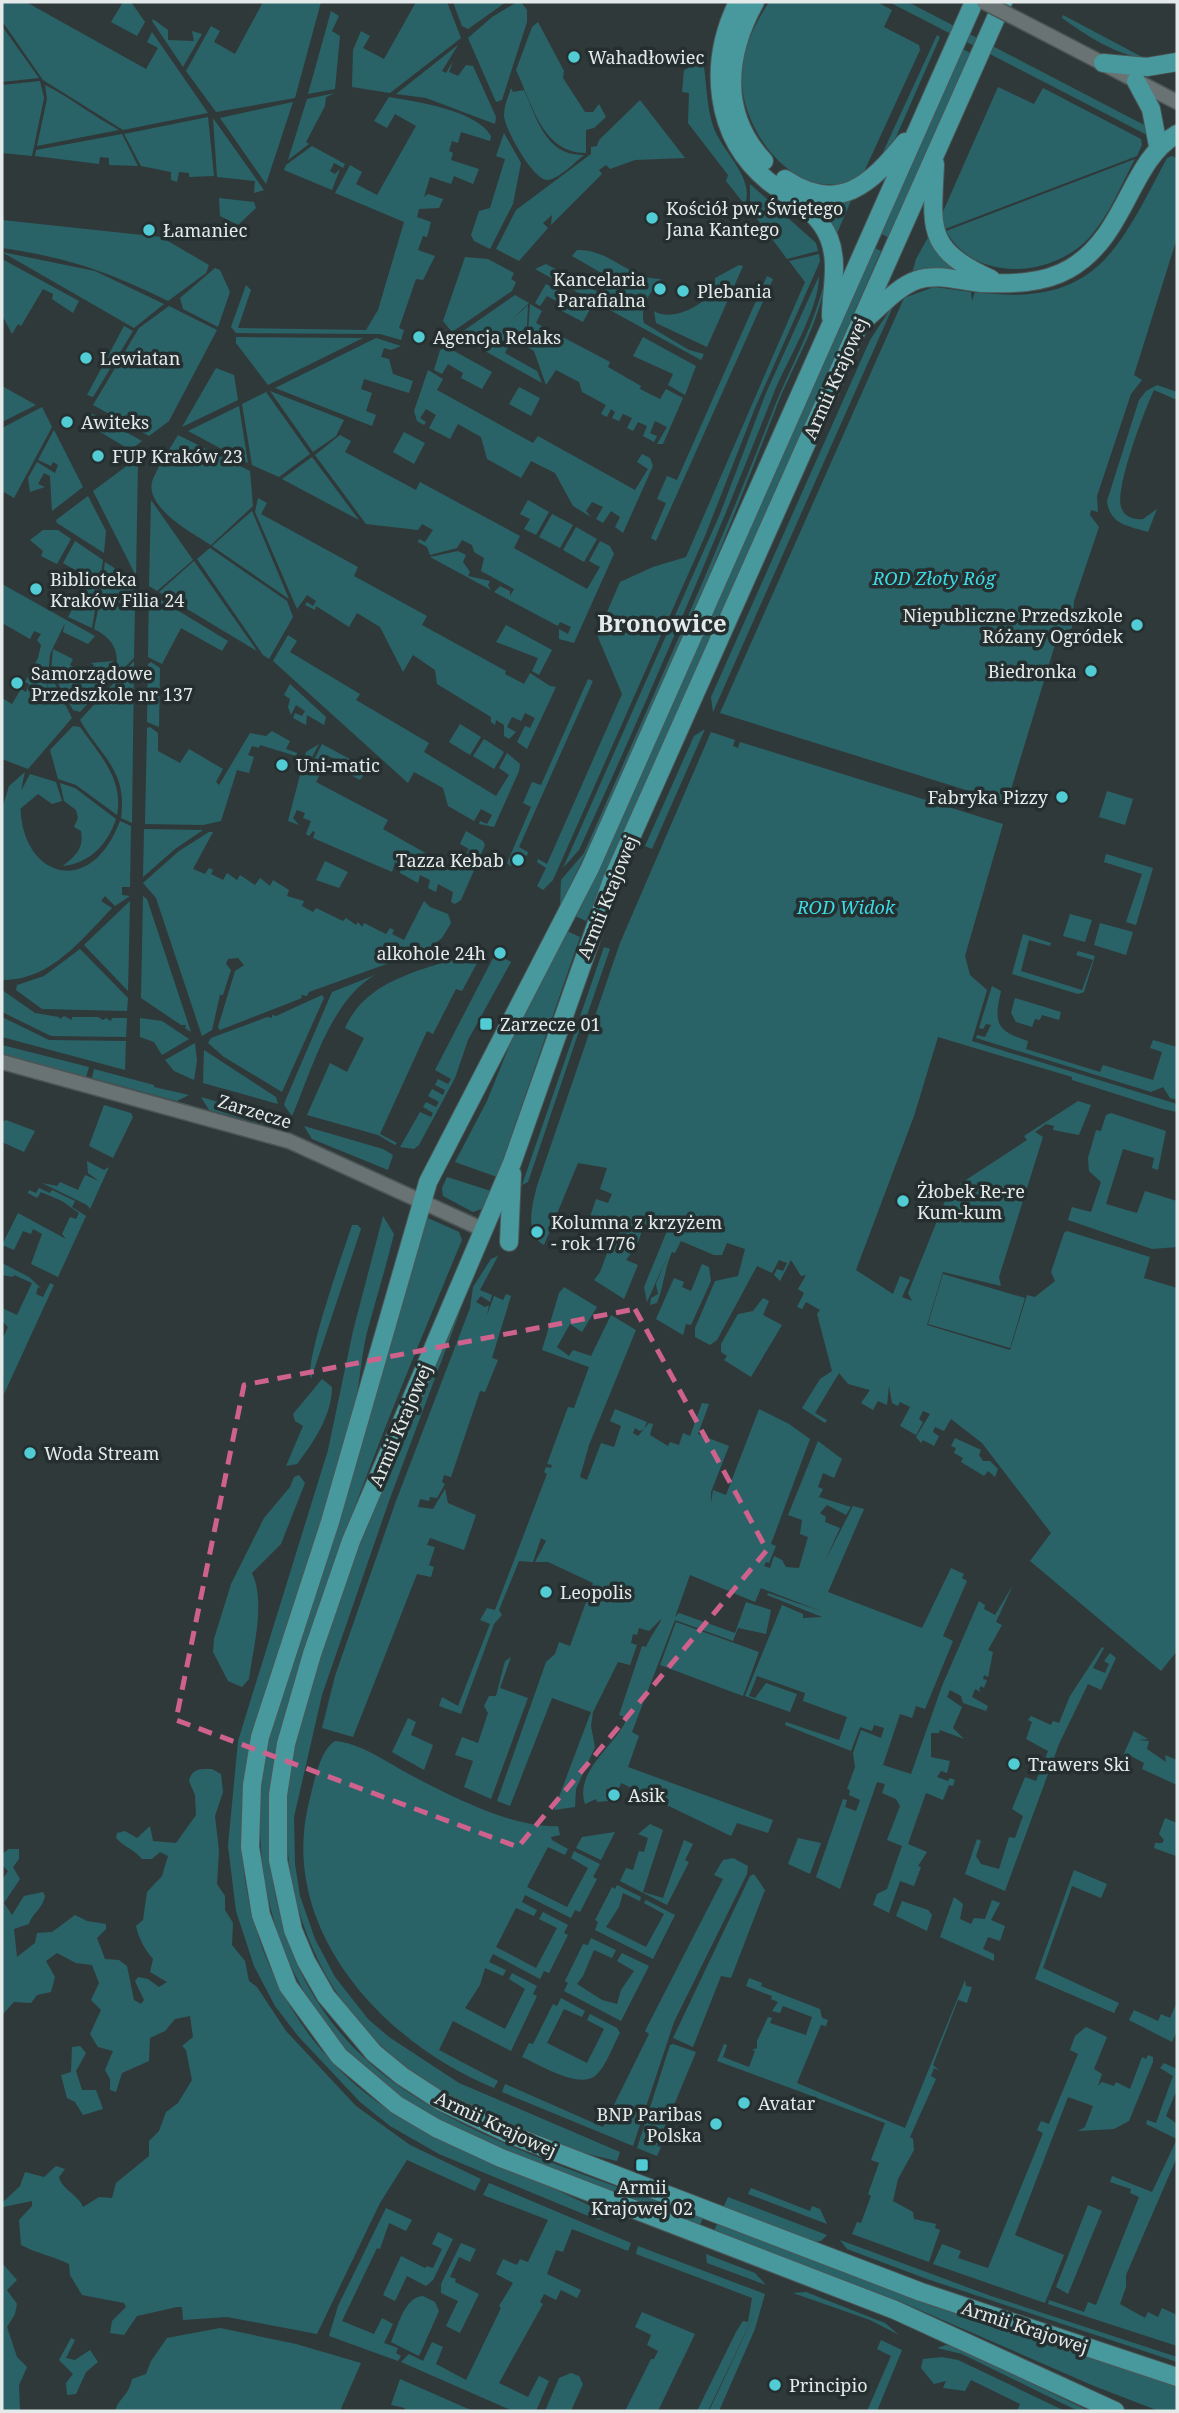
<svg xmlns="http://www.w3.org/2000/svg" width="1179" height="2413" viewBox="0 0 1179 2413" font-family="'Noto Serif',serif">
	<rect width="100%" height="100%" fill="#30393a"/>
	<!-- green -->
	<g fill="#2a6367">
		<path d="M2,2H26L146,69L158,48L147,42L152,32L208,113L123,130L43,80L2,21Z"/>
		<path d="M123,2H131L145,22L137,36L111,22Z"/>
		<path d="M263,2H321L295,98L216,112L186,71L211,26L220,31L214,42L235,54Z"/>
		<path d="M416,2H447L461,38L390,93L352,87L353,50L361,31L370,36L363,48L384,59Z"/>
		<path d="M453,2H506L468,29L462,26Z"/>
		<path d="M517,2H521L527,10V22L502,100L496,102L468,38L492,17Z"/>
		<path d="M769,2H877L892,10L884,27L919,45L920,50L863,174C804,213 743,136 742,82C741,51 753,27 769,2Z"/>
		<path d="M889,2H908L1150,128L1149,136Z"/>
		<path d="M331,11L339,16L332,31L340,36L335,89L308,94Z"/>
		<path d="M1063,15L1144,58V59C1111,52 1089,37 1062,18Z"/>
		<path d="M153,19L168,30V40L194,41L192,31L202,34L183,67L152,21Z"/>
		<path d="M538,22L564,71L563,78L585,112H593L599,104L606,117L594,128L586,130V153C542,153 532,103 516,70L532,27Z"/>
		<path d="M2,26L39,78L2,82Z"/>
		<path d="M937,35L940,37L896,137L878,163Z"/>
		<path d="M458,45L442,71L446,73L453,61L449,72L458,76L466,65L473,66L496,117L495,124L426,98L396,94Z"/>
		<path d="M963,49L970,53L888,237L881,234Z"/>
		<path d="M703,61C707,83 706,104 713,126C722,152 755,177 745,205L726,181L728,175L688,123L689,93L682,92L684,70Z"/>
		<path d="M40,81L44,98L32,156L2,153V85Z"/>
		<path d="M45,85C71,98 93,116 119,130L37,146L47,99Z"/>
		<path d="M998,87L1034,104L1043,88L1141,139L1142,145L1137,156L945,229L942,214Z"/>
		<path d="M511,88L513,92L524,90C537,119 546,156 584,155C575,162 560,178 548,180C534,182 504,128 504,115C504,106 508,97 511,88Z"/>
		<path d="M335,93L326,97L325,106L306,142L309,144L288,160L307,99Z"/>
		<path d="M389,97C418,102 476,110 491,136L490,141L461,132L458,143L452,141L449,151L453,153L451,160L479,169L473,184L454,176L451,184L430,177L424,197L428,194L443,199L439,208L419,209L417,217L431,222L427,237L423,236L418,250L435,256L423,280L416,279L399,328L404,330L401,340L380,334L236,333L231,327L246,285L251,290L238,328L366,330L378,310L404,222L335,193L350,165L362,172L356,184L377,195L416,126L395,114L387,128L374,121Z"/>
		<path d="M640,100L685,158L635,160L610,169L606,165L599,170L602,174L551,225L552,215L543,223L548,228L519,261L496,249L516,210L591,154V147L597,146L599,140Z"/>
		<path d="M293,102L266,184L220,118Z"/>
		<path d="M208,117L214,176L189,177V173L179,172L177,182L171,180V172L141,166L124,134Z"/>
		<path d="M213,118L264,190L254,193L255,181L217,177Z"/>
		<path d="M504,133L521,163L513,204L490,249L474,241L471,235L479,211L490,208L505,159L496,156Z"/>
		<path d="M122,134L138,166L109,165V158L100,157L99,164L35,156L36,150Z"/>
		<path d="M312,146L345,164L343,168L334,163L330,171L335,174L340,169L332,190L284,170L286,165Z"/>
		<path d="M1172,156L1177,158V238L1134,375L1142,380L1131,394L1097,496L1098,512L1091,510L1090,515L1099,527L1074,601L1072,628L1057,638L1009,796L1001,801L720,713L904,298L934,287L971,292L972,301L975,292C1096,308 1117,252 1167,158Z"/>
		<path d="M1135,159C1121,185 1109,216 1089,238C1051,278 975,283 946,231Z"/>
		<path d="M750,184L816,243L818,251L787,259L750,209Z"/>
		<path d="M804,196H853L835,238Z"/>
		<path d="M219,198L254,202L256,208L238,225L220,216Z"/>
		<path d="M2,220L161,237L209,265L206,273L168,301C107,271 69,258 2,248Z"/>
		<path d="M930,234L965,274L911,277L916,259Z"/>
		<path d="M875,248L881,251L586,921L575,916Z"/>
		<path d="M577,250C608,248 629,279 661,279C653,288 639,307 644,323L689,350L704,354L701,360L535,269L546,264L602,294L607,284L602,281L605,275L572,256Z"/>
		<path d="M2,252L95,271L164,304L134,328Z"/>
		<path d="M819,254L820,261L814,275L755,408L705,536L553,880L543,890L537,886L546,868L537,862L538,859L547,864L622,694L597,635L620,582L653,567L686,557L805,282L789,261Z"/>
		<path d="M465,257L488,259L514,273L511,279L516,282L512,291L452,332L443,321Z"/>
		<path d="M2,259L79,301L73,313L52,299L53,294L43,289L21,326L18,324L12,334L2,315Z"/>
		<path d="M739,265L743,266L707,347L656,323L654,311C672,324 718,301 715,278Z"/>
		<path d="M215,268L220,270L230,292L218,327L183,309L180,298Z"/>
		<path d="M826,275C821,322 793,364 776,408C711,577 640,745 560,906L561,880L584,853C648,707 714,562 772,413C790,367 816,323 826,275Z"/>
		<path d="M767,276L773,279L656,541L651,538L666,503L657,499L667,476L677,480Z"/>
		<path d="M819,276C819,311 786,361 773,395C713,548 648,700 579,850L563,868L720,514L766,393Z"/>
		<path d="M546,284L590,309L583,322L562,311L564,305L547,296L540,306L535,303Z"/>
		<path d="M515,295L529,303L502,329L488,336L481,331L476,341L481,344L479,348L456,336Z"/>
		<path d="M895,302L713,712L711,697L870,340Z"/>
		<path d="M530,304L542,311L536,323L610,362L608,367L641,386L640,389L660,399L666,389L683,398L663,444H657L667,427L655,421L650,433L657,436L654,442L643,436L647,426L638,422L633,431L627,428L632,418L623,414L619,421L612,418L615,412L611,409L607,417L601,414L606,405L582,392L579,382L556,370L546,385L534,351L527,347Z"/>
		<path d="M528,305L526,346L512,339L505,353L537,371L542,383L483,350C492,332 513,320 528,305Z"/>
		<path d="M169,306L217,330L169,421L149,436L93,405L139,328Z"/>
		<path d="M124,326L133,331L93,397L87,395Z"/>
		<path d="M236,337L363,338L268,385L236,343Z"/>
		<path d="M643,337L696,366L685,395L668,385L673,374L633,356Z"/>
		<path d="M376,338L401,346L391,350L384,348L381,357L389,359L393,374L413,381L409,393L364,379L361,389L372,393L366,411L376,415L372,426L275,388Z"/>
		<path d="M447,347L492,372L482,389L461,378L463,373L448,364L442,374L434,370L440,350Z"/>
		<path d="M216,368L234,375L238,400L182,427Z"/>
		<path d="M428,370L443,379L437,390L533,443L538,436L635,490L648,469L637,462L642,454L650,458L653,466L623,533L615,527L620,517L611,511L603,523L596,519L603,507L592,502L586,511L591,517L573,506L555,473L531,461L521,478L487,459L481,437L458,424L450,439L429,428L436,415L426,409L420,418L426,422L424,425L417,421L414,411Z"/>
		<path d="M1157,385L1177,392V400L1154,390C1144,411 1115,488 1121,507C1124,517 1133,520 1143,519L1157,509L1148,532C1129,526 1110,525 1107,501L1139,400L1146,391Z"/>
		<path d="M2,386L36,405L2,422Z"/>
		<path d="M519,387L540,398L531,416L509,404Z"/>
		<path d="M270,391L344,420L336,436L313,452Z"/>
		<path d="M266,392L310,454L279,477L252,465L242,404Z"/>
		<path d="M239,406L248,463L188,431Z"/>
		<path d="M42,407L52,427L14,498L2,491V428Z"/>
		<path d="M88,414H93L142,441L130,450L84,422Z"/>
		<path d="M54,430L83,487L52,511L50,476L44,473L38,484L45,487L30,492L28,478L37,462L55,473L58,465L53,462L51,466L38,460Z"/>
		<path d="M404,432L425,443L414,464L393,452Z"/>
		<path d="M178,435L250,471L253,506L211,545C192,533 142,506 153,479C159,464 170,449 178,435Z"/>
		<path d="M340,435L351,441L345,452L416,490L420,482L520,536L514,548L587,589L600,567L589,561L600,541L610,546L614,554L574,643L559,639V629L568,634L571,627L560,622L558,626L494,592L500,586L510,591V596L514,589L481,571L484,558L474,552L472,545L462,540L457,548L430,555L427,547L418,542L419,539L425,542L433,530L422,524L418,530L366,524L315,455Z"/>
		<path d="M312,457L359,520L282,479Z"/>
		<path d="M136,459L138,461L136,576L93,491Z"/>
		<path d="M88,496L106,531L104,553L57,523L56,520Z"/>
		<path d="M258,498L267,503L261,514L358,567L354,576L427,616L422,625L506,671L505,674L524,684L530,673L550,686L556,687L527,749L517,742L525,726L530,728L535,718L525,713L521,721L512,717L507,727L516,732L509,739L504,736V725L496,720L495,725L491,722V717L437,684L435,670L413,655L403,672L380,627L357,613L349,627L316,606L315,610L305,605L307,602L313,606L316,601L307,595L297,609L255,512Z"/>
		<path d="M151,500L193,560L157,591L149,586Z"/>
		<path d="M528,500L549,512L536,535L524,529L530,519L520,514Z"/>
		<path d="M252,511L289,599L212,546Z"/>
		<path d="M552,514L573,525L560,548L539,537Z"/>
		<path d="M576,527L597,539L584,562L563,550Z"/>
		<path d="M43,530H58L71,539L57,564L41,556L43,551L30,540Z"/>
		<path d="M75,541L103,560L92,628L68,617L89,578L63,563Z"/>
		<path d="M210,548L287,601L293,617L269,659L263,655L197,559Z"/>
		<path d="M458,551L466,555L463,562L470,572L468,576L490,581L488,585L491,590L430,557Z"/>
		<path d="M194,561L257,651L159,592Z"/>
		<path d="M105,562L136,582L135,605L100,599Z"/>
		<path d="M2,584L95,636L88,644L63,632L65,623L50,654L47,691L50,674L72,718L28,769L2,759V698L12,704L21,689L26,692L29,684L25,682L38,658L41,645L37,640L41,634L34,631L30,639L2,623Z"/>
		<path d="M149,593L228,641L222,651L181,628L162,664L148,657Z"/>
		<path d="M100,601L108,602V606L135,608L134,658L115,677C120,654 116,640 94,629Z"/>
		<path d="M506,625L552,650L539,675L532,671L538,658L496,642Z"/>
		<path d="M288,635L297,641L290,652L360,694L356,700L429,743L424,752L496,796L509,775L499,768L507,753L520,764L519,771L494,827L479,824L480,821L487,824L492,815L481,809L474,821L448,806L443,788L414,772L408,783L273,661Z"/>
		<path d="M53,649L73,659L70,665L88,674L94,665L91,663L113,661L108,681L80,712L73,710L51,671Z"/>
		<path d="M134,661L132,823L121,818C128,769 99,755 80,720Z"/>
		<path d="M151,662L160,668L159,727L147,722L148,664Z"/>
		<path d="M588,679L593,681L519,847L528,852L527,856L518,852L511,866L507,863L531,807L523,803L532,782L541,785Z"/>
		<path d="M290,684L326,717L324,725L307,715L306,725L293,718L295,713L302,716L305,711L296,705L291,715L288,707L290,699L284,695Z"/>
		<path d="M460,724L481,737L470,755L449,742Z"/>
		<path d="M73,726L80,727C98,753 124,778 117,815L76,785L58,779L50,750Z"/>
		<path d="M150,727L158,733V751L180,763L189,749L223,769L216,782L219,785L250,733L266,736L272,731L290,741L286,749L297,753L296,756L260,745L259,748L252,746L248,755L254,757L249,773L237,770L221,821L203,825L145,824L147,728Z"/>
		<path d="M705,729L652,849L645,846L694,736Z"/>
		<path d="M711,732L735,740L733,746L738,748L740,742L1003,824L965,956L970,975L987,990L972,1041L1177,1104V1112L1163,1109L1072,1080V1077L938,1037L914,1116L856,1270L893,1294L900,1276L910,1280L902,1297L912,1301L908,1293L949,1191L1027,1140L1024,1136L1078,1101L1091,1105L1079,1135L1053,1130L1054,1126L1046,1124L1035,1132L1043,1137L999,1277L1001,1286L943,1272L927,1325L1010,1350L1027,1295L1035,1297L1055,1281L1051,1272L1064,1233L1067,1231L1150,1257L1144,1278L1177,1288V1651L1161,1671L1030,1561L1051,1533L982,1443L951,1419L944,1431L935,1427L933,1432L939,1436L934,1446L923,1440L921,1443L916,1437L930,1414L923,1411L919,1419L923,1422L916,1435L900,1426L910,1407L900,1402L898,1406L892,1403L889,1386L887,1405L878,1401L873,1410L861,1403L870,1390L848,1384L839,1373L815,1413L827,1420L825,1423L802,1408L820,1379L832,1371L817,1314L820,1310L806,1302L802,1309L797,1307L804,1293L798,1289L806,1275L801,1276L791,1260L780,1281L774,1275L777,1269L783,1271L787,1263L779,1260L772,1273L757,1266L717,1340L710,1345L695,1337V1328L715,1281L738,1276L745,1249L727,1243L722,1255H714L681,1241L675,1253L672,1252C664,1270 664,1286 657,1303L650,1305L651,1298L658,1294L656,1284L668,1255L647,1302L644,1287L667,1231L644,1225L637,1245L626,1260L638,1265L624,1299L594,1280L600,1272L609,1248L614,1249L621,1228L590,1217L596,1199L608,1203L612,1194L600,1189L607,1168L578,1163L544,1245C524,1233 532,1206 537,1186L620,943Z"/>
		<path d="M484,739L504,752L494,769L473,756Z"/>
		<path d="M319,744L309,763L322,770L316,782L388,820L383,829L457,871L469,849L460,844L466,831L483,841L485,845L461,900L455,904L451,902L453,892L438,884L436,892L428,888L430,880L420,875L418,883L400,873L401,865L395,862L392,872L313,838L315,832L313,831L309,836L306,834L311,821L303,818L305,813L297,810L293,818L299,825L288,821L306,752Z"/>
		<path d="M322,744L368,769L360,780L340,769L343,764L327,755L321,766L313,762Z"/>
		<path d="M25,772C0,866 85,913 120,821L131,826L130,887H122V895L130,896L115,906L105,896L101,901L112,908C81,940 50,981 2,980V809L9,786Z"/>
		<path d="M30,774L56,782L62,801L52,804L38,794L14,814L19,795Z"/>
		<path d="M60,783L75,788L116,819C108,844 90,863 63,866C76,855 84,849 81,831L74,827L78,818L76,810L64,801Z"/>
		<path d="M1107,791L1133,799L1125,825L1099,817Z"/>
		<path d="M144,829L203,830L175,849L143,877Z"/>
		<path d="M209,832H213L193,869L205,874L209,868L213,870L211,874L223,880L227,873L237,880L240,875L255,885L260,878L270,886L273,880L289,890L287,896L304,901L302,906L313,912L316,908L343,921L346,918L356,925L358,922L362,927L364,923L386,934L390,928L394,930L392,934L404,940L424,901L430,907L448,914L451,923L442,938L428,949L309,992L307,996L301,995L302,998L220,1030L218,1027L235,971L244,965L238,958L228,959L226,964L231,970L223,995H220L212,1030L202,1036L156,898L143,883L179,851Z"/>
		<path d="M1106,854L1153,868L1136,925L1126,922L1142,874L1104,862Z"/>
		<path d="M325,861L348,872L339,888L316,880Z"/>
		<path d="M143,896L147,899L191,1032L185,1028L186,1025H181L141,998Z"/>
		<path d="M130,901L128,991L84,945Z"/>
		<path d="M1070,914L1092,920L1085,942L1063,936Z"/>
		<path d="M1100,923L1133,932L1126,955L1094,945Z"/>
		<path d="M567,931L580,937L497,1177L455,1162L487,1101L516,1029Z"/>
		<path d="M1023,934L1051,943L1050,946L1029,940L1021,971L1082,990L1093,960L1076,955L1078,951L1095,956L1084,992L1078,994L1012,974Z"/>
		<path d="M604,947L610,949L585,1021L579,1031L528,1182L522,1185Z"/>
		<path d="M485,948L462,991L456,989L433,1034L427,1031L380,1134L397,1143L395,1145L378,1135L307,1115L330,1063L347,1072L364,1038L345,1028C367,978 423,971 471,953L470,950Z"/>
		<path d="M80,949L128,998L127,1011L42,1009L16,990L17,985L44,976Z"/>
		<path d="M502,957L511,962L468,1040L455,1078L419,1145L414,1149L400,1147L420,1112L431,1117L433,1113L423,1107L426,1102L436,1107L439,1102L428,1096L432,1089L443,1095L445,1090L435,1085L438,1079L448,1084L451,1079L435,1070L493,958L499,961Z"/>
		<path d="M375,975C330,1001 312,1070 292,1116L284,1105L286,1099L332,992Z"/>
		<path d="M992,986L1001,991C994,1022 995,1031 1028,1041L1026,1049L1100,1072L1103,1065L1153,1080L1162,1052L1150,1048L1153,1040L1177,1047V1100L1170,1098L1163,1087L1151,1092L976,1038L977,1035L985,1037L991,1025L986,1024L983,1029L979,1028Z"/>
		<path d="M2,990L35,1013L59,1017L60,1019L64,1016L72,1020V1017H98L103,1020L106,1018L111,1021L112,1018H127L126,1037L51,1036L2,1012Z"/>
		<path d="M322,995L324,998L282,1092L224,1057L208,1043L211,1038L267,1017L272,1018V1015L276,1016Z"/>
		<path d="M1015,998L1061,1012L1059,1020L1042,1015L1040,1020L1035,1019L1032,1027L1016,1022L1011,1013Z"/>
		<path d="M2,1017L49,1040L126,1041L125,1070L2,1037Z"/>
		<path d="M140,1018L162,1021L189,1039L162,1055L154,1042L140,1037Z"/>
		<path d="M195,1043L197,1061L194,1080L174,1071L165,1060Z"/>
		<path d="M2,1045L89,1067L86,1077L2,1054Z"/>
		<path d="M204,1050L276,1097L278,1104L203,1083Z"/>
		<path d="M94,1069L154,1085V1087L189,1095L177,1101L92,1078Z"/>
		<path d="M201,1097L289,1122L274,1127L209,1110Z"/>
		<path d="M104,1105L131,1113L133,1117L113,1158L89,1146Z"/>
		<path d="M1111,1113L1166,1131L1158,1170L1152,1168L1154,1158L1123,1149L1106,1204L1137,1213L1145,1191L1177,1201V1247L1152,1249L1068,1220L1072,1207L1091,1212L1101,1182L1089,1171L1088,1158L1096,1130L1101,1131L1106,1115Z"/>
		<path d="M6,1120L35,1131L24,1152L2,1142V1122Z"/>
		<path d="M304,1126L383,1149L393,1155L388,1170L312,1139Z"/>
		<path d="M87,1161L104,1170L109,1167L90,1209L87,1205L42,1183L57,1186L60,1182L78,1190L85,1175L99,1181L88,1173Z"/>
		<path d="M447,1177L491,1191L484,1208L473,1212L443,1196L442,1188Z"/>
		<path d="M39,1188L50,1193L52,1190L75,1201L72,1207L86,1216L58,1277L31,1264L42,1234L33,1229L31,1234L23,1231L14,1250L2,1245L18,1213L66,1239L62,1234L70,1217L76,1219L79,1213L62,1201L41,1192L37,1198L28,1193L29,1190L36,1193Z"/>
		<path d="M383,1216L394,1234C386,1267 376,1299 367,1332C361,1357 360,1383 354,1409C344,1453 329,1497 316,1541C293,1615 262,1687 247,1764C224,1887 269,2017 368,2095C440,2152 529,2172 608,2215L598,2220L439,2154L390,2126L360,2102L298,2036L275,2006L254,1966L236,1911L228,1846L238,1741L328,1450L353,1331Z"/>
		<path d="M428,1218L459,1232L462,1240C393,1405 326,1569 277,1741C251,1878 285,2010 406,2091C495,2150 604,2180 703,2218L700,2225C601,2187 485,2155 397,2094C288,2017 241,1881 267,1752C281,1679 312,1609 334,1538C364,1442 389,1345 415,1249L424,1221Z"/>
		<path d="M352,1225H358L361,1229L311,1379C304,1362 344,1250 352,1225Z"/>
		<path d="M498,1256L480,1290L492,1295L490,1302L481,1296L476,1302L485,1307L489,1305L487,1315L494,1296L503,1300L506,1294L511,1296L492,1358L498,1360L485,1392L480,1391L451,1477L444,1475L442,1482L445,1484L437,1498L430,1497L429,1501L420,1499L418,1507L433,1509L445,1489L448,1503L476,1515L464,1550L430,1538L427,1545L435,1547L429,1565L434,1567L431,1577L417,1574L353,1737L322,1728L335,1676L396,1501L470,1308L473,1287L491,1259Z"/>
		<path d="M2,1263L29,1277L42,1289L38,1287L36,1294L43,1297L50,1283L54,1285L4,1394L2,1340L8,1327L2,1321V1308L17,1315L32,1283L14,1275L13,1277L2,1275Z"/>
		<path d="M702,1264L709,1267L711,1281L691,1325L686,1324L683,1335L656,1319L674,1278L684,1282L682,1287L691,1291Z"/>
		<path d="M943,1274L1025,1298L1010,1348L928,1324Z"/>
		<path d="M564,1287L597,1307L582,1332L570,1324L557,1347L569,1356L573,1350L591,1356L611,1315L636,1330L589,1445L580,1477L587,1480L601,1443L614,1447L621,1426L610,1421L615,1409L647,1422L644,1429L640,1431L635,1428L633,1433L638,1436L649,1423L653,1424L650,1435L668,1446L670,1442L679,1445L683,1433L690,1436L702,1403L709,1404L698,1434L729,1446L711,1492V1503L713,1490L726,1495L759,1409L789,1424L810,1439L771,1544L776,1546L769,1563L766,1562L764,1566L770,1568L774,1556L782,1560L786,1567L799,1568L808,1537L800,1534L802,1520L788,1515L818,1441L842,1459L834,1478L823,1473L818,1487L823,1489L819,1497L851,1507L846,1515L827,1505L820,1513L826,1517L825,1522L840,1528L824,1563L853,1506L864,1509L828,1592L922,1628L951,1568L964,1574L962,1578L967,1581L943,1636L953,1641L925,1709L916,1706L912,1718L900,1714L883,1765L911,1774L942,1686L979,1601L985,1605L984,1609L995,1615L1013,1585L996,1622L1002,1625L988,1650L993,1652L988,1677L984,1675L983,1679L987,1680L984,1688L981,1686L979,1689L981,1692L975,1689L972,1697L988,1706L986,1711L963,1703L961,1696L950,1690L947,1697L962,1707L953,1728L964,1739L940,1730L939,1733H931V1757L950,1761L947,1773L941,1771L937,1777L948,1781L950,1778L955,1780L953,1786L949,1785L943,1800L926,1793L908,1844L927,1852L918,1866L921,1867L914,1886L900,1881L889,1913L873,1905L877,1894L887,1889L902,1846L887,1840L900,1806L896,1799L882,1793L885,1784L877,1782L840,1889L816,1877L843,1799L847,1800L845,1807L856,1811L860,1800L849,1795L850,1790L847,1789L855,1767L853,1753L861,1730L881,1738L884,1728L874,1725L872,1731L860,1727L851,1751L785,1725L786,1722L839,1740L847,1717L803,1701L805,1693L757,1676L749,1696L755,1698L766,1683L797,1694L790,1712L745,1696L782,1605L803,1614V1618L822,1617L767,1595L768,1593L823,1612L761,1588L755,1602L690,1575L675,1617L679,1613L735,1633L746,1602L771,1610L766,1634L738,1628L733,1641L675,1620L632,1732L639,1736L628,1767L773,1820L768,1833L737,1823L731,1836L621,1783L619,1788L606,1789L607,1799L617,1800L597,1802L596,1799L585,1804C574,1770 617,1745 627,1718L619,1715L642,1646L646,1647C650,1637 660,1624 662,1618L649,1631L639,1628L637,1635L633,1634L631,1643L637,1645L630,1665L618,1662L593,1712L591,1726L595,1747L576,1789L575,1807L554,1810L591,1712L552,1698L510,1806L497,1801L546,1662L555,1654L559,1642L570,1646L593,1583L548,1562H535L546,1541L541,1538L533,1562L519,1561L499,1610L502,1615L494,1624L461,1714L439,1706L442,1697L458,1706L490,1624L480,1620L487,1608L495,1610L547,1474L544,1472L546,1467L551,1468L552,1465L547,1464L568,1407L574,1408L589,1367L542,1350L559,1293Z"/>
		<path d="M763,1298L769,1301L763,1315L782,1325L751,1377L724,1360L727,1356L721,1352V1344L738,1314L753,1311Z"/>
		<path d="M462,1306L389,1501L322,1695L294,1817L295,1864L300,1896L315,1939L335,1977L368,2019L389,2037L459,2083L620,2152L617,2161C555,2148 494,2121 439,2089C331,2025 276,1912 288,1787C294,1726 317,1665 337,1607C373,1505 419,1406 462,1306Z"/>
		<path d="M322,1379L332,1387C332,1415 314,1442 297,1464L286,1466L303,1426L295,1421L293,1414Z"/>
		<path d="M955,1438L981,1450L979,1455L983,1461H990L998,1469L995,1477L988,1471L984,1476L961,1462L963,1458L954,1453L956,1448L951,1446Z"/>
		<path d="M299,1475L305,1483L281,1544L252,1573C266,1603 253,1647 249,1679L242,1687L228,1681L213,1652L214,1639L231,1584L264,1518L290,1487L294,1477Z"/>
		<path d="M676,1622L759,1652L743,1696L660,1665Z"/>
		<path d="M1102,1647L1104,1648L1093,1668L1105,1673L1109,1664L1104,1661L1110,1653L1116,1658L1101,1690L1088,1684L1059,1744L1005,1891L965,1874L977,1839L981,1841L976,1856L981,1864L999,1869L1009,1837L1015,1838L1023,1816L1012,1809L1025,1777L1036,1781L1048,1751L1026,1739L1032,1722L1028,1720L1031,1716L1051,1725L1053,1721L1059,1723L1070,1696Z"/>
		<path d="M511,1657L500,1688L528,1698L491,1799L464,1787L473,1761L455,1755L462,1737L478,1743L488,1713L484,1706L489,1696H496L505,1661Z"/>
		<path d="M408,1718L416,1722L411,1735L433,1745L424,1770L392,1752Z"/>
		<path d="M1134,1731L1148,1739L1138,1740L1149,1741L1147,1749L1166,1762L1165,1755L1177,1760V1785L1142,1769L1144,1763L1131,1756L1122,1758Z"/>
		<path d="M335,1741C359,1743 384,1760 405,1772C444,1793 513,1829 558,1826L560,1835L551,1837L552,1840L568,1849L565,1855L548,1847L527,1887L567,1907L588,1868L571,1858L574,1851L600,1864L593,1877L597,1879L580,1912L575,1910L571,1918L525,1895L522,1902L537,1910L534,1916L516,1908L496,1947L536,1968L557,1928L539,1919L543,1912L568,1925L564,1933L568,1935L549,1973L544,1971L540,1979L493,1954L489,1962L506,1970L503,1976L485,1968L480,1985L465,2008L505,2029L525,1989L509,1979L512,1973L537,1986L533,1994L537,1996L511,2051L453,2021L439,2050L498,2081L494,2088C383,2043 275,1927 310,1798C314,1782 320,1750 335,1741Z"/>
		<path d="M212,1769L221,1774L223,1792L215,1816L219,1851L217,1884L225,1896V1910L233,1923L232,1945L245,1961L249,1981L257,1987L286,2031L356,2106L410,2145L481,2179L475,2191L407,2160L380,2203L317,2334L227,2317L183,2320L182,2307H177L137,2316L124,2335L110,2333L112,2321L126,2307L124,2303L82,2295L70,2275L69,2264C53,2256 38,2254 21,2245L19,2220L32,2206V2201L3,2207L2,2203L20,2186L25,2172L44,2177L56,2166L65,2169L59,2177C62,2190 78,2194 83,2207L99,2197L112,2198L116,2183L149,2156V2141L159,2131L166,2112L178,2103L192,2080L186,2050L182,2046L193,2037L190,2016L175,2019L165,2031L150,2038L149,2061L122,2073L116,2092L110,2090V2079L105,2070L113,2051L98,2047L90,2034L101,2010L91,2000L99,1983L92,1965L76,1963L57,1953L46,1961L55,1977L51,1992L37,1995L31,2003L14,2002L2,2015V1880L8,1871L2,1865V1854L9,1849H19V1859L13,1867L20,1879L4,1903L12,1915L24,1896L43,1892L45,1896C42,1910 33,1912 29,1924L14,1929L17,1957L35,1943L37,1933L52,1932L75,1915L87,1921L106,1924V1929L97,1938L105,1959L119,1960L127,1966L134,2000L141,2004L144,2000L135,1981L138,1977L148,1979L159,1987L167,1982L150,1972L153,1959C144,1948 139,1939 136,1926L143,1920L147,1892L162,1876L168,1856L160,1852L152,1859H142C134,1849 125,1848 116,1838L117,1833L125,1831L137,1838L150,1826L153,1841L176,1843L196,1815L195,1795L189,1781C192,1768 200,1769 212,1769Z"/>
		<path d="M1165,1818L1177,1823L1176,1856L1154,1848L1155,1843H1162L1164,1840L1159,1834Z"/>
		<path d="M650,1824L663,1830L643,1892L663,1898L684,1840L693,1844L685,1860L689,1862L667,1905L620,1881L626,1868L633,1870L639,1851L644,1852L648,1838L638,1834Z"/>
		<path d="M615,1832L601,1860L576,1848L582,1837Z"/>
		<path d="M798,1838L821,1843L810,1874L788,1864Z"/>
		<path d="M733,1858L748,1866L747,1874L674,2022L633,2146L502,2092L505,2084L603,2127L649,2034L645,2031L723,1879L714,1875L723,1860Z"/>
		<path d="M1074,1870L1107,1884L1101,1898L1072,1886L1043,1968L1119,2003L1114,2013L1035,1979Z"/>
		<path d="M754,1874L765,1890L731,1978L721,1976L693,2047L673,2038L750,1876Z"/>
		<path d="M617,1885L641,1897L640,1901L623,1893L619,1907L606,1927L646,1947L664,1914L644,1903L646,1900L675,1915L653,1959L595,1930L598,1922L595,1920L612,1887L615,1889Z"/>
		<path d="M954,1897L963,1904L960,1919L971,1924L974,1918L985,1919L992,1900L1000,1903L991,1920L1005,1926L1000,1941L988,1937L983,1949L994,1954V1961L940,1937Z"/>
		<path d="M902,1901L928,1910L932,1915L927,1931L896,1916Z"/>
		<path d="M591,1938L616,1950L612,1958L594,1950L583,1976L577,1984L602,2000L617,2004L621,1990L634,1971L617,1961L622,1953L649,1966L621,2021L564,1991L568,1983L565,1981L583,1944L588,1945Z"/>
		<path d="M749,1978L762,1983L761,1986L820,2009L822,2018L828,2020L826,2026L821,2025L797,2083L905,2128L965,1980L966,1986L972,1987L967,2003L958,2000L933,2065L940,2071L934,2068L931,2076L936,2079L910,2137L913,2139L914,2150L898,2179L893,2201L913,2212L914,2219L936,2224L935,2228L940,2230L929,2262L852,2234L857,2222L861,2223L871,2196L868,2194L879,2163L871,2160L885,2123L717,2061L724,2044L727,2045L723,2057L749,2067L755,2051L752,2050L757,2048V2041L768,2017L772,2018L770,2023L806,2035L812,2017L783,2006L780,2013L772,2011L778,2002L771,1999L772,1996L746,1986Z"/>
		<path d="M561,1998L585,2011L582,2017L564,2009L547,2043L587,2063L604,2029L587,2020L590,2014L617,2028L620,2033C613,2045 606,2067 595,2076C577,2089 539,2064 522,2057L529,2043L533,2044L553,2004L557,2006Z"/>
		<path d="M1177,2002V2031L1172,2042L1129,2020L1134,2010L1158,2021L1161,2014L1170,2018Z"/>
		<path d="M1086,2027L1107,2037L1094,2069L1102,2074L1098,2086L1102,2082L1114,2086L1116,2082L1130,2089L1142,2057L1146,2059L1148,2055L1153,2057V2062L1129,2121L1114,2129L1078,2131L1085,2127L1093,2106L1068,2097L1015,2235L1064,2255L1045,2303L933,2264L942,2244L961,2251L958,2258L988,2268L1043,2133L1037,2130L1041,2121L1049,2124L1078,2054L1070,2050L1075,2036Z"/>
		<path d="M673,2044L696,2052L657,2146L661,2147L657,2156L637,2148L670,2045Z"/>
		<path d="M80,2046L86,2053L76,2071L82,2090H96L103,2109L83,2115L75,2102L67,2098L61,2075L71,2072L72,2047Z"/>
		<path d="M1164,2063L1177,2069V2089L1166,2116L1177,2124V2157L1126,2275V2287L1120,2304L1145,2318L1148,2312L1158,2317L1162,2308L1177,2315V2346L1048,2304L1049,2300L1084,2312L1088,2302L1096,2305L1139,2197L1130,2193L1131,2189L1110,2182L1112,2176L1152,2192L1177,2139L1146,2124L1147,2120L1156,2123L1173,2076L1160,2068Z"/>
		<path d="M489,2183L631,2243L628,2251L572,2229L563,2252L556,2250L547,2274L581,2290L577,2298L561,2290L556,2300L544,2294L540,2302L543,2304L499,2383L528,2397L539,2376L549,2381L536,2411H513L401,2362L409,2354L423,2361L432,2342L443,2347L436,2364L466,2380L501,2308L499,2306L513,2283L496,2274L503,2259L517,2265L520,2259L528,2262L548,2220L483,2195Z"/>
		<path d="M751,2188L810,2211L812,2206L820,2209L827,2224L748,2194Z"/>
		<path d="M728,2197L827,2235L821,2241L812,2242L723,2208Z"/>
		<path d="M1088,2205L1102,2211L1068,2294L1056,2287Z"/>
		<path d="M386,2208L412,2220L406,2231L389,2223L380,2249L377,2248L342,2321L374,2334L382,2318L393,2324L384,2343L398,2348L396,2353L401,2356L398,2361L329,2336L338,2306Z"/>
		<path d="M717,2224L930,2305L1177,2386V2411H1159L1094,2386L899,2301L714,2231Z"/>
		<path d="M438,2232L453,2239L433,2280L426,2286L407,2276L395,2301L383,2295L401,2256L425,2268L427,2266L433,2268L442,2249L432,2244Z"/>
		<path d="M840,2240L991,2296L1177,2357V2362L927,2279L847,2249Z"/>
		<path d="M461,2243L476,2249L470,2262L459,2257L450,2277L456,2279L455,2282L479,2294L460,2333L446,2326L458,2301L441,2293V2284Z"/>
		<path d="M638,2246L765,2294L755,2329L719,2411H709L762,2298L708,2411H697L736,2332L743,2321L748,2322L752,2298L636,2254Z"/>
		<path d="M706,2254L755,2273L766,2285L707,2263Z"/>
		<path d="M2,2263L17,2280L7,2290L17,2304L15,2314L7,2327L17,2357L27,2367L19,2385L20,2411H2Z"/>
		<path d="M806,2292L885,2323L899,2335L870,2320L793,2293Z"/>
		<path d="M423,2296L435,2302L439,2311L419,2356L391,2342C398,2327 404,2297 423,2296Z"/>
		<path d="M642,2312L695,2334L658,2411H625L651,2359H654L658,2351L647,2345L651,2335L635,2327Z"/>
		<path d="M220,2328L296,2344L361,2363L340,2411H115C119,2398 129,2395 132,2379L146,2374L151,2361L167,2338Z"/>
		<path d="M71,2338L75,2340L66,2358L75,2360L90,2350L98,2362L86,2372L76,2394L67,2395L66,2383L73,2374L59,2360Z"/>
		<path d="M881,2340L902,2350L877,2411H867L891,2356L877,2349Z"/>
		<path d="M946,2345L956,2347L1089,2411H1078L962,2354L937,2348Z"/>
		<path d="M942,2357L958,2360L1065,2411H1017L1020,2404L971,2380L965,2391L943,2388L946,2381L934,2384L921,2368L923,2359Z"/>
		<path d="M571,2373L579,2376L583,2384L571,2411H545L559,2378Z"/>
		<path d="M400,2379L473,2411H404L405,2408L391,2405Z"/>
	</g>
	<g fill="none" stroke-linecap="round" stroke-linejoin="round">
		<!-- minor casing -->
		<g stroke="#4c5555" stroke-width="17">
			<g id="minor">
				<path d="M1052,37L1177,102"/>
				<path d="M2,1062L289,1141L484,1230"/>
			</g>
		</g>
		<!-- major casing -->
		<g stroke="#4c5555" stroke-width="20">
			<g id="major">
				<path d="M738,2C708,62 713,136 768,181C791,199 817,209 829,238C839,263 831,291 831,317"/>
				<path d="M755,2C726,55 720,114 764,161"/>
				<path d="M974,2L590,868L428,1182L330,1522L260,1737L252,1785L250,1847L261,1915L288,1986L339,2056L397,2105L436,2128L501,2158L895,2310L1115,2411"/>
				<path d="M1003,2L612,880L512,1163L351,1541L312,1654L286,1744L278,1795V1860L293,1930L306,1961L326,1996L374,2053L402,2076L442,2102L511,2135L921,2292L1177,2377"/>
				<path d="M1103,63L1147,67L1177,62"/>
				<path d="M1136,81L1151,109L1158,146"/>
				<path d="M935,164C932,229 925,249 991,279"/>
				<path d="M785,179C839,215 871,184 905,142"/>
				<path d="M862,322C880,308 895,288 917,280C938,273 959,281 981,283C1010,284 1043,284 1069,269C1127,236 1129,161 1177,134"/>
				<path d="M509,1242L512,1174"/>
			</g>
		</g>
		<!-- minor -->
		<use href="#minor" stroke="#697374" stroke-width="14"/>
		<!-- major -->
		<use href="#major" stroke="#48999e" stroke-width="18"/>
		<!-- minor-bridge casing -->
		<g stroke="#4c5555" stroke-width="17" stroke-linecap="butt">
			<path id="minor-bridge" d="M984,2L1052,37"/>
		</g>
		<!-- minor-bridge -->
		<use href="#minor-bridge" stroke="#697374" stroke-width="14"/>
	</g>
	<!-- marked area -->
	<path fill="none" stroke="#ce628d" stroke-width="5" stroke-dasharray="14 9" stroke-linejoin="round" d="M635,1309L767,1550L518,1847L176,1720L244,1385Z"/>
	<!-- markers -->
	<g fill="#51ccd5" stroke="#262f2f" stroke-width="2.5">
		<circle cx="574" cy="57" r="7"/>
		<circle cx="652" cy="218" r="7"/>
		<circle cx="149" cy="230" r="7"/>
		<circle cx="660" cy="289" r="7"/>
		<circle cx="683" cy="291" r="7"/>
		<circle cx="419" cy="337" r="7"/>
		<circle cx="86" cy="358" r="7"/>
		<circle cx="67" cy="422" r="7"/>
		<circle cx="98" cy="456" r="7"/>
		<circle cx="36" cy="589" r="7"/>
		<circle cx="1137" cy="625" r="7"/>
		<circle cx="1091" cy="671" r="7"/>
		<circle cx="17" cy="683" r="7"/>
		<circle cx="282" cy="765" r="7"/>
		<circle cx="1062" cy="797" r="7"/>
		<circle cx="518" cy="860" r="7"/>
		<circle cx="500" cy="953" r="7"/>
		<rect x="479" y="1017" width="14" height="14" rx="3.5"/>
		<circle cx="903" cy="1201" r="7"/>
		<circle cx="537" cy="1232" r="7"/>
		<circle cx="30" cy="1453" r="7"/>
		<circle cx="546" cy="1592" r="7"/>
		<circle cx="1014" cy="1764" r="7"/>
		<circle cx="614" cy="1795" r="7"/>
		<circle cx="744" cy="2103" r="7"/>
		<circle cx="716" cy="2124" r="7"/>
		<rect x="635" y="2158" width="14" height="14" rx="3.5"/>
		<circle cx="775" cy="2385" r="7"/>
	</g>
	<g text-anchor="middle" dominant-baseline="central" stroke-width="7" stroke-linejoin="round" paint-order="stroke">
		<!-- poi labels -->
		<g font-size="18" fill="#e4eaea" stroke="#262f2f" text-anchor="start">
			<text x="588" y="57">Wahadłowiec</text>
			<text x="666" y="208">Kościół pw. Świętego<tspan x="666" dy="21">Jana Kantego</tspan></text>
			<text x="163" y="230">Łamaniec</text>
			<text x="646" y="279" text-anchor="end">Kancelaria<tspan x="646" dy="21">Parafialna</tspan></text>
			<text x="697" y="291">Plebania</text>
			<text x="433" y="337">Agencja Relaks</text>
			<text x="100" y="358">Lewiatan</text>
			<text x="81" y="422">Awiteks</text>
			<text x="112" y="456">FUP Kraków 23</text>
			<text x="50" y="579">Biblioteka<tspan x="50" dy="21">Kraków Filia 24</tspan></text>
			<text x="1123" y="615" text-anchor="end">Niepubliczne Przedszkole<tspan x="1123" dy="21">Różany Ogródek</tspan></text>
			<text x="1077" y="671" text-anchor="end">Biedronka</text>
			<text x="31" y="673">Samorządowe<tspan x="31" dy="21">Przedszkole nr 137</tspan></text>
			<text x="296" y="765">Uni-matic</text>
			<text x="1048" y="797" text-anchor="end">Fabryka Pizzy</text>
			<text x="504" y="860" text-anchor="end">Tazza Kebab</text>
			<text x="486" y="953" text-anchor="end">alkohole 24h</text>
			<text x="500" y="1024">Zarzecze 01</text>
			<text x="917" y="1191">Żłobek Re-re<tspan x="917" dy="21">Kum-kum</tspan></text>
			<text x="551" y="1222">Kolumna z krzyżem<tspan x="551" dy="21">- rok 1776</tspan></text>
			<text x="44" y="1453">Woda Stream</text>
			<text x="560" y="1592">Leopolis</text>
			<text x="1028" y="1764">Trawers Ski</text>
			<text x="628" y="1795">Asik</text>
			<text x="758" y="2103">Avatar</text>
			<text x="702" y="2114" text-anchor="end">BNP Paribas<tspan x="702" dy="21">Polska</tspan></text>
			<text x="642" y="2187" text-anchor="middle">Armii<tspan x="642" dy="21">Krajowej 02</tspan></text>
			<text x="789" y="2385">Principio</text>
		</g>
		<!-- street labels -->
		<g font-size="18" fill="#e4eaea" stroke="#262f2f">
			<text transform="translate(835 378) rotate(-66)">Armii Krajowej</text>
			<text transform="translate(607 897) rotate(-68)">Armii Krajowej</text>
			<text transform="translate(255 1111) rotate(17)">Zarzecze</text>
			<text transform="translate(400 1425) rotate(-67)">Armii Krajowej</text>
			<text transform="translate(496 2124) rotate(25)">Armii Krajowej</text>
			<text transform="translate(1025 2327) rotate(18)">Armii Krajowej</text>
		</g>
		<!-- park labels -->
		<g font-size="18" font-style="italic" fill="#3ddbe6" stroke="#262f2f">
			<text x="934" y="578">ROD Złoty Róg</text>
			<text x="846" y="907">ROD Widok</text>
		</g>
		<!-- district labels -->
		<g font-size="24" font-weight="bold" fill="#e4eaea" stroke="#262f2f">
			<text x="662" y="622">Bronowice</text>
		</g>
	</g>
	<!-- border -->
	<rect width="1179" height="2413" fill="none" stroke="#e4eaea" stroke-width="7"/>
</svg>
